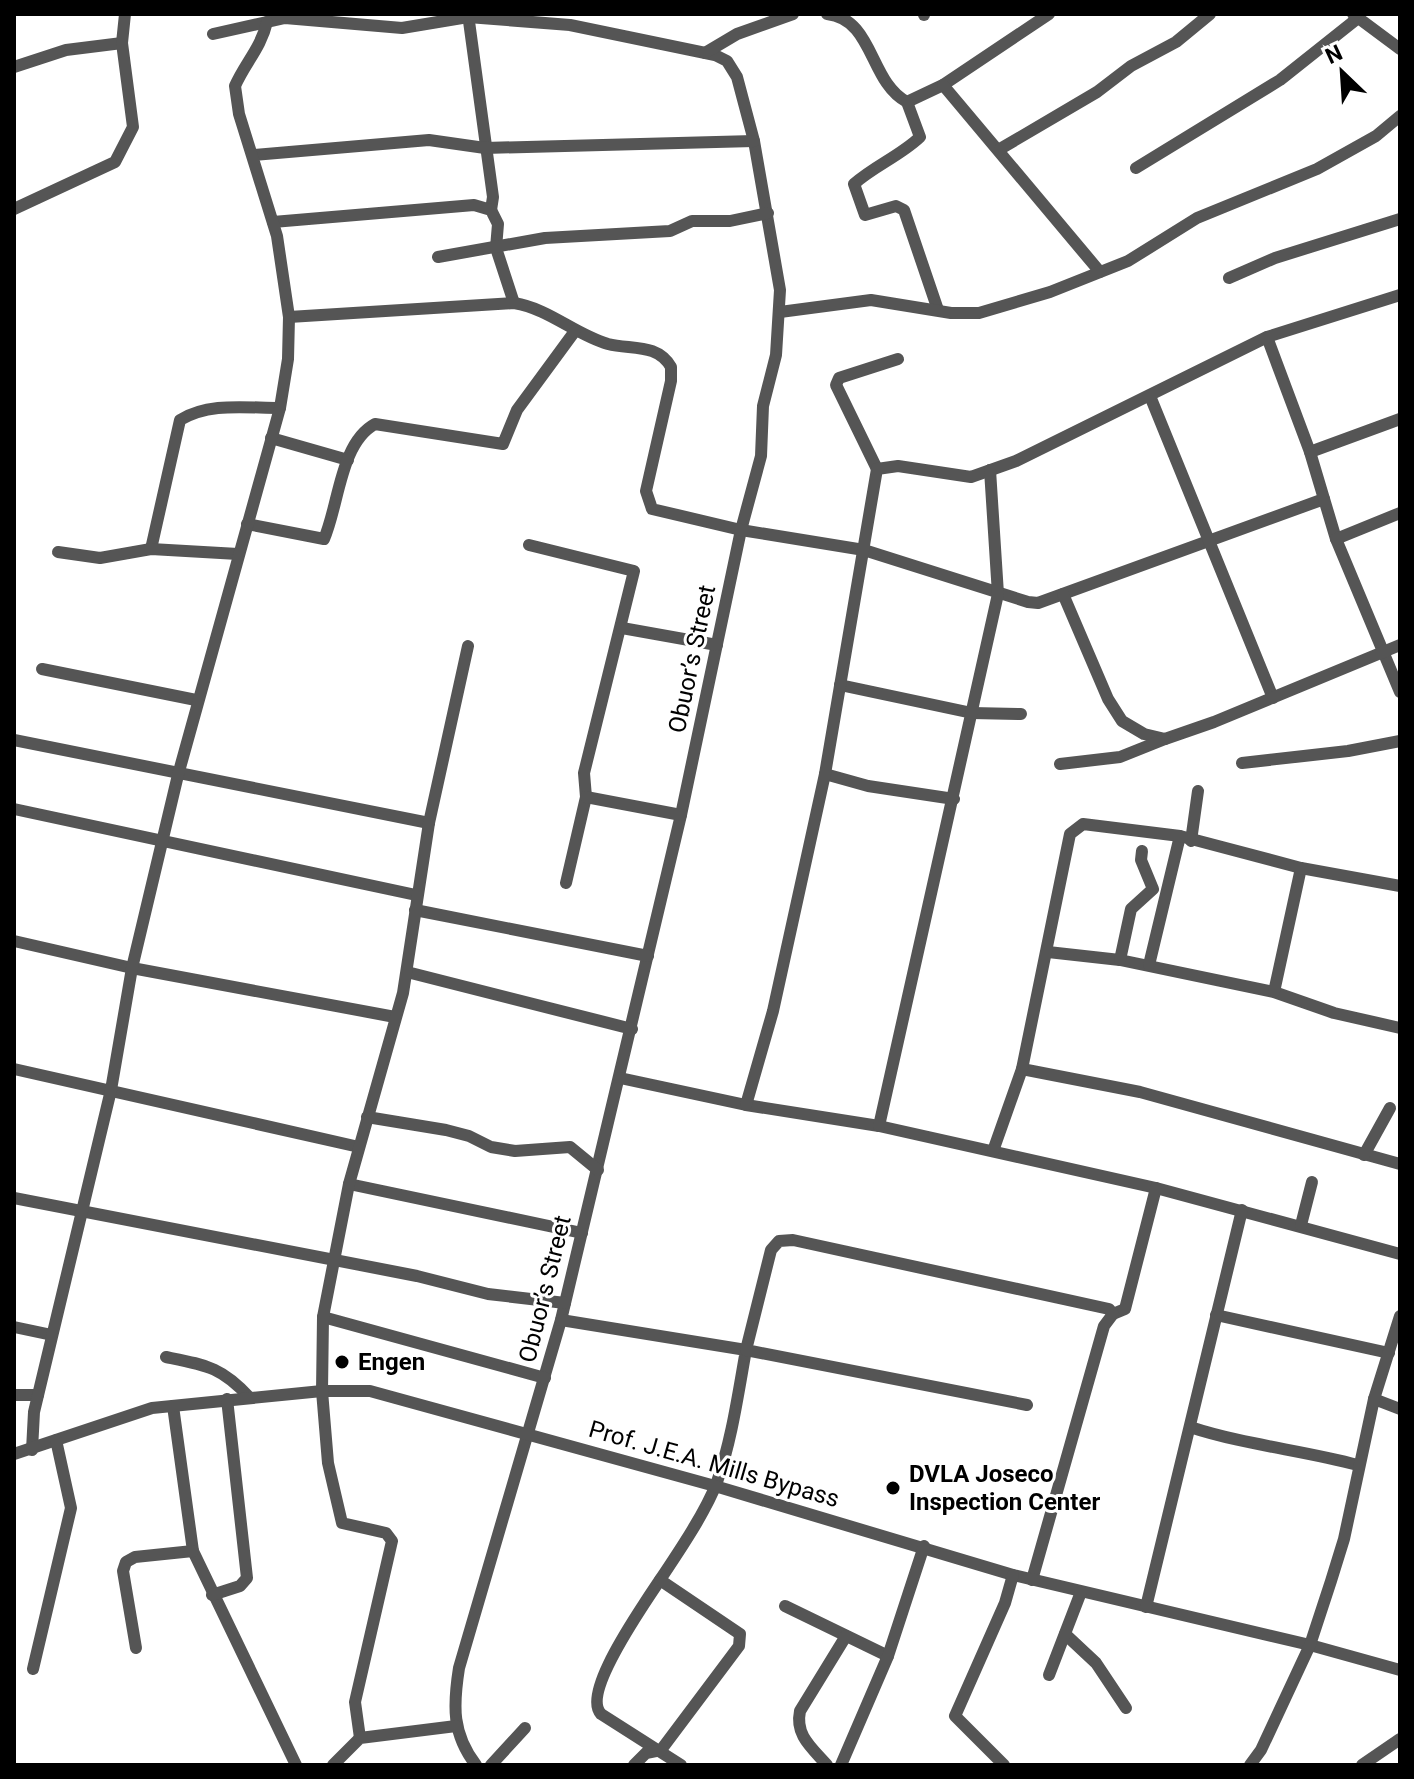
<svg xmlns="http://www.w3.org/2000/svg" width="1414" height="1779" viewBox="0 0 1414 1779" font-family="Roboto,sans-serif">
	<rect width="100%" height="100%" fill="#fff"/>
	<g fill="none" stroke-linecap="round" stroke-linejoin="round">
		<!-- minor -->
		<g stroke="#555" stroke-width="12">
			<path d="M468,14L493,197L491,210"/>
			<path d="M827,14C874,19 869,82 907,102L943,85L1049,14"/>
			<path d="M924,14V15"/>
			<path d="M1353,14L1400,49"/>
			<path d="M213,34L285,18L402,28L468,17L570,25L715,55L727,61L737,77L754,141L780,290L776,355L763,406L761,456L741,530L681,815L561,1320L459,1668C453,1706 452,1734 476,1765"/>
			<path d="M705,53L737,34L793,14"/>
			<path d="M14,67L66,50L122,43"/>
			<path d="M943,85L1100,272"/>
			<path d="M907,102L920,137C900,156 874,166 854,184L865,215L896,206L904,210L938,310"/>
			<path d="M1000,149L1097,92L1131,66L1176,42L1210,14"/>
			<path d="M253,155L429,140L485,148L754,141"/>
			<path d="M1136,168L1280,80L1358,18"/>
			<path d="M14,209L115,162L133,127L122,43L125,14"/>
			<path d="M273,222L474,205L491,210L498,224L496,248L514,303"/>
			<path d="M438,257L545,238L670,231L692,221H730L768,213"/>
			<path d="M1229,278L1275,258L1400,219"/>
			<path d="M780,312L871,300L951,313H979L1050,292L1128,261L1197,218L1317,169L1376,136L1400,116"/>
			<path d="M289,317L514,303C550,309 574,334 608,344C631,350 657,343 671,367V381L646,491L652,509L741,530L864,550L1028,602L1038,603L1324,499"/>
			<path d="M1267,337L1310,452L1336,539L1400,692"/>
			<path d="M1150,396L1273,698"/>
			<path d="M271,438L348,460"/>
			<path d="M1310,452L1400,419"/>
			<path d="M877,469L836,385L839,378L898,359"/>
			<path d="M247,524L324,539C339,505 340,443 375,424L503,444L517,410L575,331"/>
			<path d="M1336,539L1400,513"/>
			<path d="M529,545L634,571L584,773L586,797L566,883"/>
			<path d="M151,549L180,420C209,402 246,408 280,408"/>
			<path d="M58,552L100,558L151,549L238,554"/>
			<path d="M1063,594L1108,699L1122,721L1144,734L1165,739L1214,722L1400,645"/>
			<path d="M622,628L717,645"/>
			<path d="M42,669L196,700"/>
			<path d="M840,685L972,713L1021,714"/>
			<path d="M14,740L429,823"/>
			<path d="M1242,763L1348,751L1400,741"/>
			<path d="M1060,764L1120,757L1165,739"/>
			<path d="M825,774L868,786L954,799"/>
			<path d="M586,797L681,815"/>
			<path d="M14,809L416,895"/>
			<path d="M1191,841L1198,791"/>
			<path d="M415,910L648,956"/>
			<path d="M14,941L132,968L395,1017"/>
			<path d="M1048,952L1120,960L1274,992L1334,1013L1400,1028"/>
			<path d="M1120,960L1131,909L1153,889L1141,860L1142,851"/>
			<path d="M1149,965L1180,836"/>
			<path d="M407,972L632,1029"/>
			<path d="M1274,992L1301,868"/>
			<path d="M14,1069L359,1147"/>
			<path d="M1022,1069L1140,1092L1400,1164"/>
			<path d="M620,1078L746,1105L879,1126L1156,1188L1400,1254"/>
			<path d="M746,1105L773,1011L825,774L877,469L898,466L971,477L1016,461L1267,337L1400,295"/>
			<path d="M367,1117L446,1130L469,1136L491,1147L515,1151L570,1147L598,1170"/>
			<path d="M879,1126L998,594L990,470"/>
			<path d="M993,1151L1022,1069L1070,834L1083,824L1180,836L1301,868L1400,886"/>
			<path d="M1364,1155L1390,1108"/>
			<path d="M349,1184L582,1233"/>
			<path d="M14,1198L417,1276L488,1294L565,1303"/>
			<path d="M1301,1225L1312,1182"/>
			<path d="M1113,1314L1125,1309L1156,1188"/>
			<path d="M1216,1315L1389,1353"/>
			<path d="M323,1317L545,1378"/>
			<path d="M561,1320L746,1350C738,1394 732,1439 717,1482C703,1519 666,1570 644,1604C632,1623 583,1695 601,1714L681,1765"/>
			<path d="M14,1327L52,1335"/>
			<path d="M166,1357C206,1365 222,1367 250,1398"/>
			<path d="M14,1395H38"/>
			<path d="M1374,1399L1400,1409"/>
			<path d="M1027,1405L746,1350L771,1250L779,1241L793,1240L1109,1309L1113,1314L1104,1326L1032,1580"/>
			<path d="M173,1406L193,1551L296,1765"/>
			<path d="M1190,1427C1245,1445 1302,1450 1358,1465"/>
			<path d="M32,1450L34,1412L111,1090L132,968L178,775L280,408L288,359L289,317L277,236L239,114L235,86C245,63 261,48 267,22"/>
			<path d="M14,1454L152,1408L322,1391H370L715,1486L1013,1575L1310,1645L1400,1670"/>
			<path d="M212,1595L240,1586L247,1578L227,1399"/>
			<path d="M785,1606L888,1656"/>
			<path d="M1146,1607L1242,1210"/>
			<path d="M1065,1634L1096,1663L1126,1708"/>
			<path d="M136,1648L123,1571L126,1562L135,1557L193,1551"/>
			<path d="M33,1669L71,1508L56,1440"/>
			<path d="M1049,1675L1081,1592"/>
			<path d="M360,1738L355,1702L392,1541L386,1533L342,1523L328,1463L322,1391L323,1317L349,1184L403,993L429,823L468,646"/>
			<path d="M333,1765L360,1738L456,1726"/>
			<path d="M491,1765L525,1728"/>
			<path d="M634,1765L646,1753L661,1750L739,1646L740,1634L660,1580"/>
			<path d="M827,1765C811,1747 795,1735 800,1711L846,1636"/>
			<path d="M841,1765L888,1656L924,1546"/>
			<path d="M1004,1765L955,1716L1005,1603L1013,1575"/>
			<path d="M1250,1765L1261,1750L1310,1645L1331,1581L1344,1539L1374,1399L1400,1316"/>
			<path d="M1362,1765L1400,1739"/>
		</g>
	</g>
	<!-- markers -->
	<g fill="#000" stroke="#fff" stroke-width="3">
		<circle cx="342" cy="1362" r="8"/>
		<circle cx="893" cy="1488" r="8"/>
	</g>
	<g text-anchor="middle" dominant-baseline="central" stroke-width="6" stroke-linejoin="round" paint-order="stroke">
		<!-- street labels -->
		<g font-size="24" fill="#000" stroke="#fff">
			<text transform="translate(692 659) rotate(-78)">Obuor’s Street</text>
			<text transform="translate(545 1289) rotate(-76)">Obuor’s Street</text>
			<text transform="translate(714 1464) rotate(16)">Prof. J.E.A. Mills Bypass</text>
		</g>
		<!-- poi labels -->
		<g font-size="24" font-weight="bold" fill="#000" stroke="#fff" text-anchor="start">
			<text x="358" y="1362">Engen</text>
			<text x="909" y="1474">DVLA Joseco<tspan x="909" dy="28">Inspection Center</tspan></text>
		</g>
	</g>
	<!-- border -->
	<rect width="1414" height="1779" fill="none" stroke="#000000" stroke-width="32"/>
	<!-- north arrow -->
	<g transform="translate(1342 72) rotate(335)" stroke="#ffffff" stroke-width="6" paint-order="stroke">
	<path d="M0-6L14 30L0 20L-14 30Z" fill="#000000"/>
	<text y="-12" font-size="22" font-weight="bold" text-anchor="middle" fill="#000000">N</text>
	</g>
</svg>
